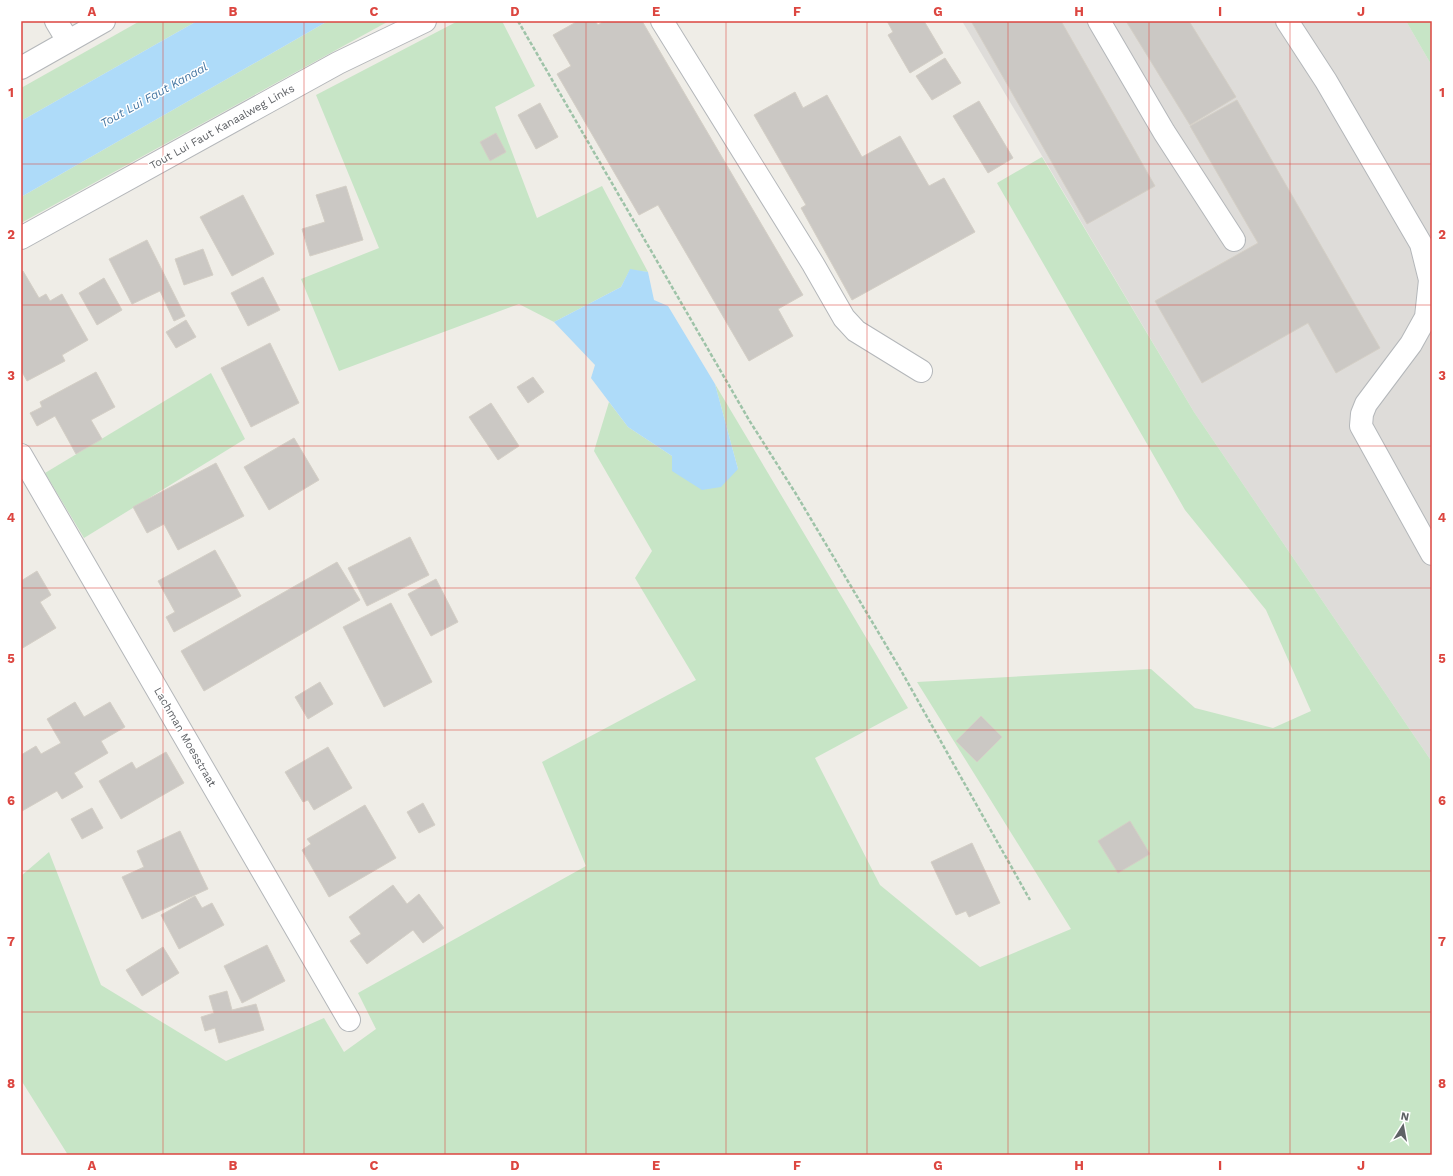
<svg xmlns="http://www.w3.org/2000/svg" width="1453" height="1176" viewBox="0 0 1453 1176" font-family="'Work Sans',sans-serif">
	<rect width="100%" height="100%" fill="#efede7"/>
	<!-- industrial -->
	<path fill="#dedcd9" d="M962,21H1406L1432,66V762L1194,412Z"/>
	<!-- green -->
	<g fill="#c7e5c6">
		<path d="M140,21H197L21,121V88Z"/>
		<path d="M328,21H389L21,223V197Z"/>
		<path d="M458,21H502L535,86L495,107L537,218L602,186L648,272L630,270L621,287L554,322L519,304L339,371L301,279L379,248L316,95Z"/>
		<path d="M1406,21H1432V66Z"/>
		<path d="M1042,157L1194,412L1432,762V1155H68L21,1080V876L49,852L101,985L226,1061L324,1018L344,1052L376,1029L358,993L586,866L542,762L696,680L635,578L652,551L594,451L609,402L628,427L672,456L738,469L715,384L908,708L815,758L880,885L980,967L1071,929L917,682L1151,669L1195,708L1273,728L1311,711L1266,610L1185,510L997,183Z"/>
		<path d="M211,373L245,439L84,538L45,473Z"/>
	</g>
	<!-- water -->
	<g fill="#aedbf9">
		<path d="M197,21H328L21,197V121Z"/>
		<path d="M630,269L648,272L654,300L668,306L715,384L738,469L721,487L702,490L672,471V456L628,427L591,378L595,365L554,322L621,287Z"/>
	</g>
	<!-- building -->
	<g fill="#cbc8c4" stroke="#d4cfc6">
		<path d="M578,21H595L598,25L604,21H642L803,295L778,309L793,336L749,361L658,205L639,215L557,74L571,66L553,35Z"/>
		<path d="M887,21H924L943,53L910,73L888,35L893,32Z"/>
		<path d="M971,21H1061L1155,186L1087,224Z"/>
		<path d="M1126,21H1189L1236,97L1190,125Z"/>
		<path d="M945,58L961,83L932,100L916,76Z"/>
		<path d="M795,92L803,108L827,95L862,157L900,136L929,186L944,178L975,232L852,300L801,208L806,205L754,115Z"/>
		<path d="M1237,100L1380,348L1336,373L1308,323L1202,383L1155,301L1258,243L1190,126Z"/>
		<path d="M979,101L1013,158L988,173L953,116Z"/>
		<path d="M540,103L558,137L536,149L518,115Z"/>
		<path d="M496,133L506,152L490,161L480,142Z"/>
		<path d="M346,186L363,240L310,256L302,229L325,222L316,195Z"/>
		<path d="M243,195L274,254L232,276L200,217Z"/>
		<path d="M147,240L185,316L174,321L160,291L132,304L109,259Z"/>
		<path d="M203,249L213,275L184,285L175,259Z"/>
		<path d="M23,271L39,298L46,294L50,301L62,294L88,340L62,355L65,361L27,381L21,370V272Z"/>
		<path d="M263,277L280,310L248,326L231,293Z"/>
		<path d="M104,278L122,310L97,325L79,293Z"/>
		<path d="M186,320L196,337L176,348L166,332Z"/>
		<path d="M270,343L299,403L251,427L221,368Z"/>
		<path d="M96,372L115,407L91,420L102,439L76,454L55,416L37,426L30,413L42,407L40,402Z"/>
		<path d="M533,377L544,392L528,403L517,387Z"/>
		<path d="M491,403L519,446L498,460L469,417Z"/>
		<path d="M294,438L319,480L269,510L244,467Z"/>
		<path d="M216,463L244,516L178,550L164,524L147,533L133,507Z"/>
		<path d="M410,537L429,575L367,606L348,568Z"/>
		<path d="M215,550L241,596L174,632L166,617L175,612L158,581Z"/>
		<path d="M337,562L360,600L204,691L181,651Z"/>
		<path d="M37,571L51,595L40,602L56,628L21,649V581Z"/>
		<path d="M436,579L458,622L431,636L408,594Z"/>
		<path d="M391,603L432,682L384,707L343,627Z"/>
		<path d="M320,682L333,704L308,719L295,697Z"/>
		<path d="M75,702L84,717L110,702L125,727L101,741L108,753L74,773L83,787L62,799L57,791L22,811L21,809V755L36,746L41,754L61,743L47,719Z"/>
		<path d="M981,716L1002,737L977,762L956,741Z"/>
		<path d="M328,747L352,788L314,810L308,800L303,802L285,772Z"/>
		<path d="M166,752L184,783L121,819L99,781L132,762L136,769Z"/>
		<path d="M423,803L435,825L419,833L407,812Z"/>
		<path d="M365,805L396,858L329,897L302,850L311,844L307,839Z"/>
		<path d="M92,808L103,828L82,839L71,819Z"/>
		<path d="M1130,821L1150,854L1118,873L1098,841Z"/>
		<path d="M180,831L208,889L142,919L122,877L144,867L137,851Z"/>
		<path d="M972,843L1000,903L969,917L966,911L956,915L931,862Z"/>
		<path d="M393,885L407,904L419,894L444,928L423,943L413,930L367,964L350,941L361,934L349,917Z"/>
		<path d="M195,896L202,908L212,903L224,925L179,949L161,915Z"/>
		<path d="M267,945L285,981L242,1003L224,966Z"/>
		<path d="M163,947L179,973L142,996L126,970Z"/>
		<path d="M227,991L232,1010L256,1004L264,1030L219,1043L215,1028L205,1031L201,1017L214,1013L209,996Z"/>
	</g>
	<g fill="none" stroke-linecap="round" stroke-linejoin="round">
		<!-- minor casing -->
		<g stroke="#b4b7ba" stroke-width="24">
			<g id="minor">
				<path d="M56,21L68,41"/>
				<path d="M662,21L813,264L844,318L856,331L921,371"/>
				<path d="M1099,21L1164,132L1234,240"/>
				<path d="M1287,21L1326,81L1421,244L1430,280L1426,317L1411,344L1366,404L1362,414L1361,426L1432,554"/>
				<path d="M21,68L104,21"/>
				<path d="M21,238L338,63L425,21"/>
				<path d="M21,455L349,1020"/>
			</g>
		</g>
		<!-- path -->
		<path stroke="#9ec3a8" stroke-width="2.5" stroke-dasharray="4 2" stroke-linecap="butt" d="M518,21L749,420L796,494L899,667L1030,900"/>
		<!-- minor -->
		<use href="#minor" stroke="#fff" stroke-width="22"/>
	</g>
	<!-- grid -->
	<path fill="none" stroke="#dc4640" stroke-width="1" stroke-opacity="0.55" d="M163,21V1155M304,21V1155M445,21V1155M586,21V1155M726,21V1155M867,21V1155M1008,21V1155M1149,21V1155M1290,21V1155M21,164H1432M21,305H1432M21,446H1432M21,588H1432M21,730H1432M21,871H1432M21,1012H1432"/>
	<g text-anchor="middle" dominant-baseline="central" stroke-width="3" stroke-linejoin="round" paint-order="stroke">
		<!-- street labels -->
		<g font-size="11" fill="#5f6266" stroke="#fff">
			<text transform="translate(222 127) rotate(-29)">Tout Lui Faut Kanaalweg Links</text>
			<text transform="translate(185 737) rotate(60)">Lachman Moesstraat</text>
		</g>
		<!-- water labels -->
		<g font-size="12" font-style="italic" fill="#4777a2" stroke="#fff">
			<text transform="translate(154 95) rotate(-29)">Tout Lui Faut Kanaal</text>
		</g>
	</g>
	<!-- border -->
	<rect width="1453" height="1176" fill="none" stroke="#ffffff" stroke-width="44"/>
	<!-- north arrow -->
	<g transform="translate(1403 1126) rotate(11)" stroke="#ffffff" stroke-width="3" paint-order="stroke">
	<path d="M0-3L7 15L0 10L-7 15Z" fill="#5f6266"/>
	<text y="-6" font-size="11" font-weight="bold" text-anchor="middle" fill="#5f6266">N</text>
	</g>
	<rect x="22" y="22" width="1409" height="1132" fill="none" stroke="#dc4640" stroke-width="1.5"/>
	<g font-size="13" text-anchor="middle" font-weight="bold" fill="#dc4640">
		<text x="92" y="16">A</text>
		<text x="233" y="16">B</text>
		<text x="374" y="16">C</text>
		<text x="515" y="16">D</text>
		<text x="656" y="16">E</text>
		<text x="797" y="16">F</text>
		<text x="938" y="16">G</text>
		<text x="1079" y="16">H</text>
		<text x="1220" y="16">I</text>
		<text x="1361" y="16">J</text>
		<text x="11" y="97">1</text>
		<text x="1442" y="97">1</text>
		<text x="11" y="239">2</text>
		<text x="1442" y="239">2</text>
		<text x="11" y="380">3</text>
		<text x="1442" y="380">3</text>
		<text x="11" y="522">4</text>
		<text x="1442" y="522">4</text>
		<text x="11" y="663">5</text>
		<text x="1442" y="663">5</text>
		<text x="11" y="805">6</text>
		<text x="1442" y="805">6</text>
		<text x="11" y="946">7</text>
		<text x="1442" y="946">7</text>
		<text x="11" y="1088">8</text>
		<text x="1442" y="1088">8</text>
		<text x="92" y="1170">A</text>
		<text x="233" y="1170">B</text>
		<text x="374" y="1170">C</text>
		<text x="515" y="1170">D</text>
		<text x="656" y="1170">E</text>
		<text x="797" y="1170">F</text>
		<text x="938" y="1170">G</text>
		<text x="1079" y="1170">H</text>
		<text x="1220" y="1170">I</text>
		<text x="1361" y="1170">J</text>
	</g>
</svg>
